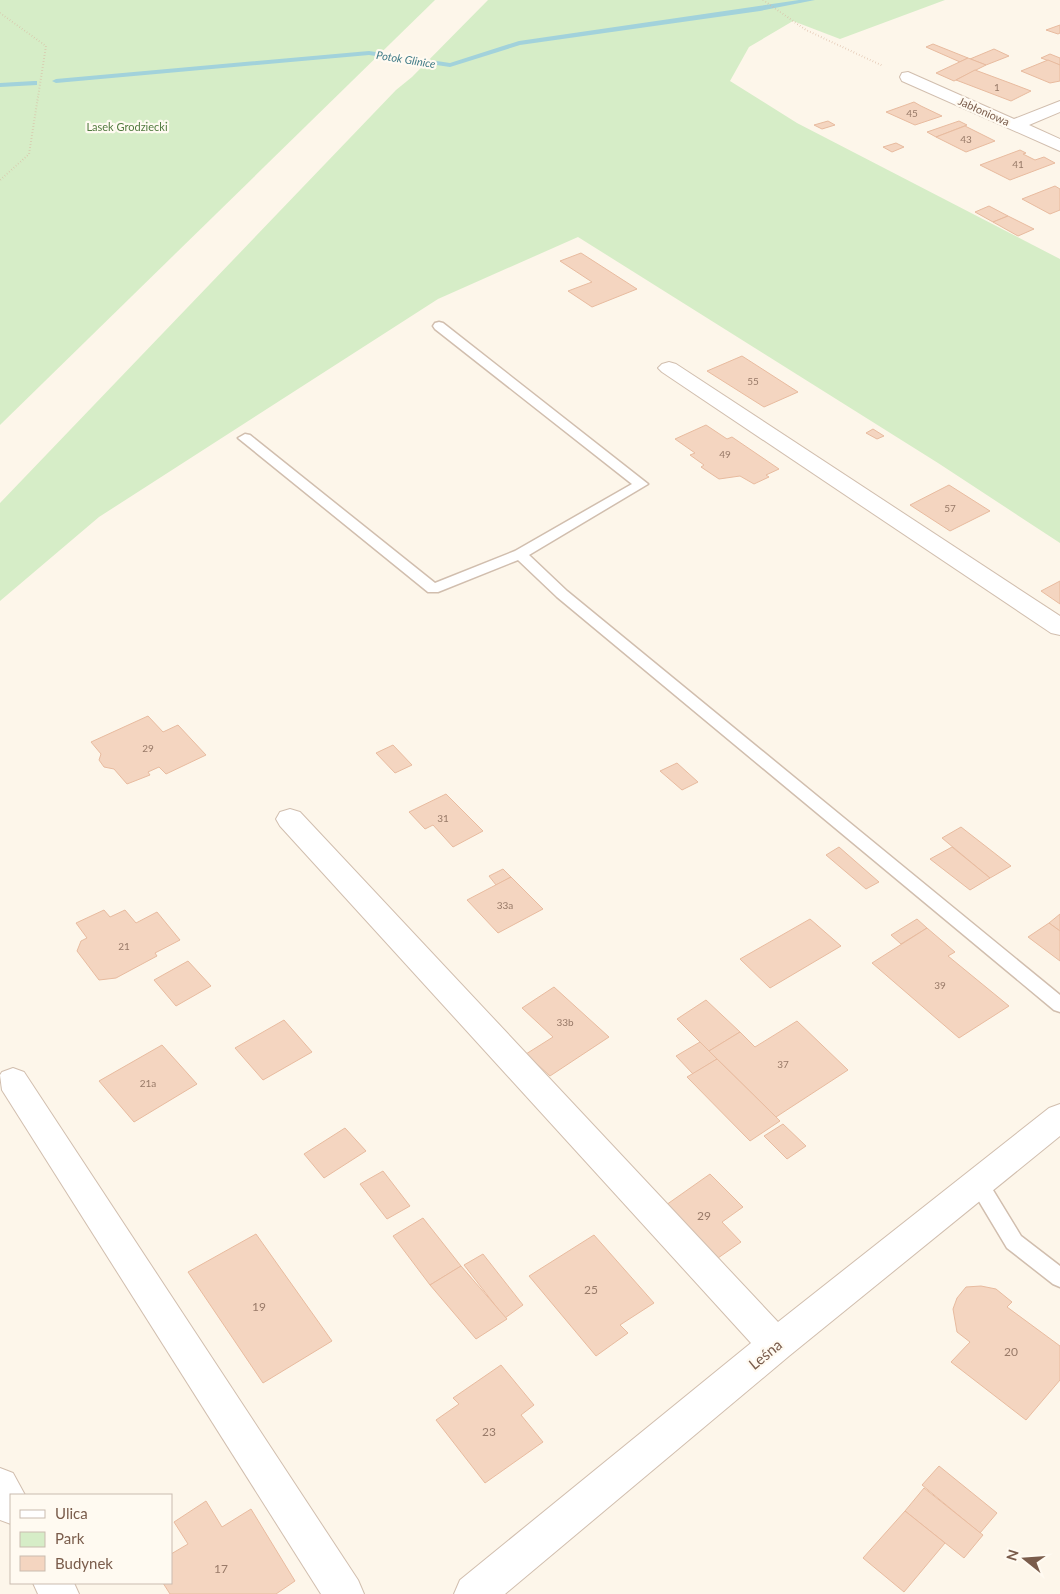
<svg xmlns="http://www.w3.org/2000/svg" width="1060" height="1594" viewBox="0 0 1060 1594" font-family="Lato,sans-serif">
	<rect width="100%" height="100%" fill="#fdf6ea"/>
	<!-- green -->
	<g fill="#d6edc7">
		<path d="M0,0H435L0,425Z"/>
		<path d="M488,0H945L840,39L793,21L749,47L730,81L797,123L1060,259V543L938,463L578,237L438,299L99,517L0,601V503L396,90L412,77Z"/>
	</g>
	<g fill="none" stroke-linecap="round" stroke-linejoin="round">
		<!-- stream -->
		<g fill="#a2d2db" fill-rule="evenodd">
			<path d="M799,0H815L760,11L520,45L450,67L369,55L56,83L52,81L56,79L369,51L450,63L519,41Z"/>
			<path d="M34,81H37V85L0,87V83Z"/>
		</g>
	</g>
	<!-- building -->
	<g fill="#f4d5c0" stroke="#e8bb9f">
		<path d="M1060,25V33L1058,34L1046,30Z"/>
		<path d="M933,44L968,58L960,62L926,47Z"/>
		<path d="M994,49L1009,56L986,65L970,59Z"/>
		<path d="M1050,54L1060,58V65L1041,58Z"/>
		<path d="M968,58L986,65L954,81L936,73Z"/>
		<path d="M1048,60L1060,65V81L1050,83L1021,71Z"/>
		<path d="M975,70L1010,83L1031,91L1011,101L956,80Z"/>
		<path d="M914,102L921,106L942,116L915,125L886,112Z"/>
		<path d="M828,121L835,125L822,129L814,125Z"/>
		<path d="M959,121L967,125L936,137L927,132Z"/>
		<path d="M965,126L995,141L966,152L936,137Z"/>
		<path d="M896,143L904,147L892,152L883,147Z"/>
		<path d="M1020,150L1026,153L1023,154L1035,160L1044,157L1055,163L1010,180L980,165Z"/>
		<path d="M1055,186L1060,189V210L1050,214L1022,199Z"/>
		<path d="M989,206L1008,216L993,222L975,212Z"/>
		<path d="M1008,216L1034,229L1018,236L993,222Z"/>
		<path d="M581,253L637,289L592,307L568,291L592,282L560,261Z"/>
		<path d="M742,356L798,392L764,407L707,371Z"/>
		<path d="M706,425L727,439L732,437L779,469L766,475L769,477L754,484L740,476L719,479L701,467L704,465L690,455L695,453L675,439Z"/>
		<path d="M873,429L884,436L877,439L866,433Z"/>
		<path d="M949,485L990,511L950,531L910,505Z"/>
		<path d="M1060,581V604L1041,591Z"/>
		<path d="M148,716L163,732L178,725L206,755L166,774L159,767L148,772L150,775L127,784L114,769L104,767L99,760L101,754L91,742Z"/>
		<path d="M393,745L412,765L395,773L376,753Z"/>
		<path d="M677,763L698,782L682,790L660,771Z"/>
		<path d="M446,794L483,831L453,847L433,825L425,829L409,812Z"/>
		<path d="M961,827L1011,866L990,878L942,838Z"/>
		<path d="M839,847L879,882L866,889L826,855Z"/>
		<path d="M952,847L990,878L970,890L930,859Z"/>
		<path d="M503,869L511,877L496,885L489,876Z"/>
		<path d="M511,877L543,909L498,933L467,900Z"/>
		<path d="M104,910L110,917L125,910L136,923L157,912L180,940L155,953L157,956L116,978L99,980L77,951L81,941L87,938L76,923Z"/>
		<path d="M1060,914V931L1049,923Z"/>
		<path d="M810,919L841,946L770,988L740,959Z"/>
		<path d="M917,919L927,928L901,944L891,935Z"/>
		<path d="M1049,923L1060,931V961L1028,937Z"/>
		<path d="M927,928L955,952L948,956L1009,1006L959,1038L872,963Z"/>
		<path d="M188,961L211,986L176,1006L154,980Z"/>
		<path d="M554,987L609,1037L550,1076L526,1054L553,1037L522,1008Z"/>
		<path d="M706,1000L740,1032L709,1051L677,1019Z"/>
		<path d="M284,1020L312,1052L263,1080L235,1048Z"/>
		<path d="M797,1021L848,1070L776,1117L709,1051L740,1032L755,1047Z"/>
		<path d="M700,1042L717,1059L693,1074L676,1056Z"/>
		<path d="M162,1045L197,1084L134,1122L99,1081Z"/>
		<path d="M717,1059L776,1117L780,1121L750,1141L687,1077Z"/>
		<path d="M783,1124L806,1146L787,1159L764,1136Z"/>
		<path d="M345,1128L366,1151L324,1178L304,1154Z"/>
		<path d="M383,1171L410,1206L387,1219L360,1184Z"/>
		<path d="M710,1174L743,1207L722,1222L741,1242L718,1258L666,1205Z"/>
		<path d="M423,1218L461,1266L430,1285L393,1236Z"/>
		<path d="M256,1234L332,1341L263,1383L188,1272Z"/>
		<path d="M594,1235L654,1303L620,1325L628,1333L596,1356L529,1276Z"/>
		<path d="M483,1254L523,1305L505,1318L464,1265Z"/>
		<path d="M461,1266L507,1319L476,1339L430,1285Z"/>
		<path d="M981,1286L996,1289L1012,1302L1007,1307L1060,1346V1380L1026,1420L951,1362L970,1342L957,1332L953,1309L957,1298L966,1287Z"/>
		<path d="M501,1365L534,1405L521,1415L543,1442L485,1483L436,1420L459,1404L453,1398Z"/>
		<path d="M939,1466L997,1513L980,1533L922,1485Z"/>
		<path d="M924,1488L983,1535L964,1558L905,1511Z"/>
		<path d="M206,1501L222,1527L251,1509L295,1581L276,1594H170L163,1583H171V1554L188,1544L174,1522Z"/>
		<path d="M905,1511L945,1543L904,1592L863,1558Z"/>
	</g>
	<g fill="none" stroke-linecap="round" stroke-linejoin="round">
		<!-- lane casing -->
		<g stroke="#d1beae" stroke-width="3">
			<g id="lane">
				<path d="M439,322L443,323L648,484L529,555L567,591L1060,995V1012L1054,1010L557,597L518,560L438,592H428L238,438L245,434L250,435L435,583L515,551L632,484L435,329L433,326L435,323Z"/>
				<path d="M978,1175L985,1177L1021,1236L1060,1266V1287L1053,1284L1007,1248L968,1183L971,1177Z"/>
			</g>
		</g>
		<!-- street casing -->
		<g stroke="#d1beae" stroke-width="2">
			<g id="street">
				<path d="M908,72L1014,119L1060,101V112L1029,125L1060,139V151L902,81L900,77L902,73Z"/>
				<path d="M669,362L676,364L1060,616V635L1051,633L662,372L658,368L662,364Z"/>
				<path d="M290,809L300,812L778,1322L1049,1108L1060,1104V1136L789,1356L505,1594H454L460,1580L751,1343L280,826L276,819L280,812Z"/>
				<path d="M13,1068L24,1072L358,1580L364,1594H321L2,1090L0,1075L2,1072Z"/>
				<path d="M0,1468L13,1473L25,1495H11V1524L0,1520Z"/>
				<path d="M33,1583H74L79,1594H38Z"/>
			</g>
		</g>
		<!-- path -->
		<g stroke="#dab8a2" stroke-width="2" stroke-dasharray="0.5 2.5" stroke-linecap="butt">
			<path d="M763,0L806,30L883,66"/>
			<path d="M0,13L46,46L29,154L0,180"/>
		</g>
		<!-- lane -->
		<use href="#lane" fill="#fff" fill-rule="evenodd"/>
		<!-- street -->
		<use href="#street" fill="#fff" fill-rule="evenodd"/>
	</g>
	<g text-anchor="middle" dominant-baseline="central" stroke-width="4.5" stroke-linejoin="round" paint-order="stroke">
		<!-- number labels -->
		<g font-size="10" fill="#987a68">
			<text x="997" y="87">1</text>
			<text x="912" y="113">45</text>
			<text x="966" y="139">43</text>
			<text x="1018" y="164">41</text>
			<text x="753" y="381">55</text>
			<text x="725" y="454">49</text>
			<text x="950" y="508">57</text>
			<text x="148" y="748">29</text>
			<text x="443" y="818">31</text>
			<text x="505" y="905">33a</text>
			<text x="124" y="946">21</text>
			<text x="940" y="985">39</text>
			<text x="565" y="1022">33b</text>
			<text x="783" y="1064">37</text>
			<text x="148" y="1083">21a</text>
		</g>
		<!-- far-water labels -->
		<g font-size="11" font-style="italic" fill="#407b87" stroke="#fffaf1">
			<text transform="translate(406 59) rotate(9)">Potok Glinice</text>
		</g>
		<!-- far-street labels -->
		<g font-size="11" fill="#7a5c4b" stroke="#fffaf1">
			<text transform="translate(984 111) rotate(24)">Jabłoniowa</text>
		</g>
		<!-- far-park labels -->
		<g font-size="11" fill="#517a3f" stroke="#fffaf1">
			<text x="127" y="126">Lasek Grodziecki</text>
		</g>
		<!-- near-number labels -->
		<g font-size="12" fill="#987a68">
			<text x="704" y="1215">29</text>
			<text x="591" y="1289">25</text>
			<text x="259" y="1306">19</text>
			<text x="1011" y="1351">20</text>
			<text x="489" y="1431">23</text>
			<text x="221" y="1568">17</text>
		</g>
		<!-- near-street labels -->
		<g font-size="15" fill="#7a5c4b" stroke="#fffaf1">
			<text transform="translate(765 1354) rotate(-39)">Leśna</text>
		</g>
	</g>
	<!-- legend -->
	<rect x="10" y="1494" width="162" height="90" fill="#fffaf1" stroke="#cabbaf"/>
	<rect x="20" y="1510" width="25" height="8" fill="#ffffff" stroke="#cabbaf"/>
	<text x="55" y="1519" font-size="15" fill="#7a5c4b">Ulica</text>
	<rect x="20" y="1532" width="25" height="15" fill="#d6edc7" stroke="#cabbaf"/>
	<text x="55" y="1544" font-size="15" fill="#7a5c4b">Park</text>
	<rect x="20" y="1556" width="25" height="15" fill="#f4d5c0" stroke="#cabbaf"/>
	<text x="55" y="1569" font-size="15" fill="#7a5c4b">Budynek</text>
	<!-- north arrow -->
	<g transform="translate(1025 1559) rotate(287)" stroke="#fffaf1" stroke-width="4" paint-order="stroke">
	<path d="M0-4L9 19L0 12L-9 19Z" fill="#7a5c4b"/>
	<text y="-8" font-size="14" font-weight="bold" text-anchor="middle" fill="#7a5c4b">N</text>
	</g>
</svg>
